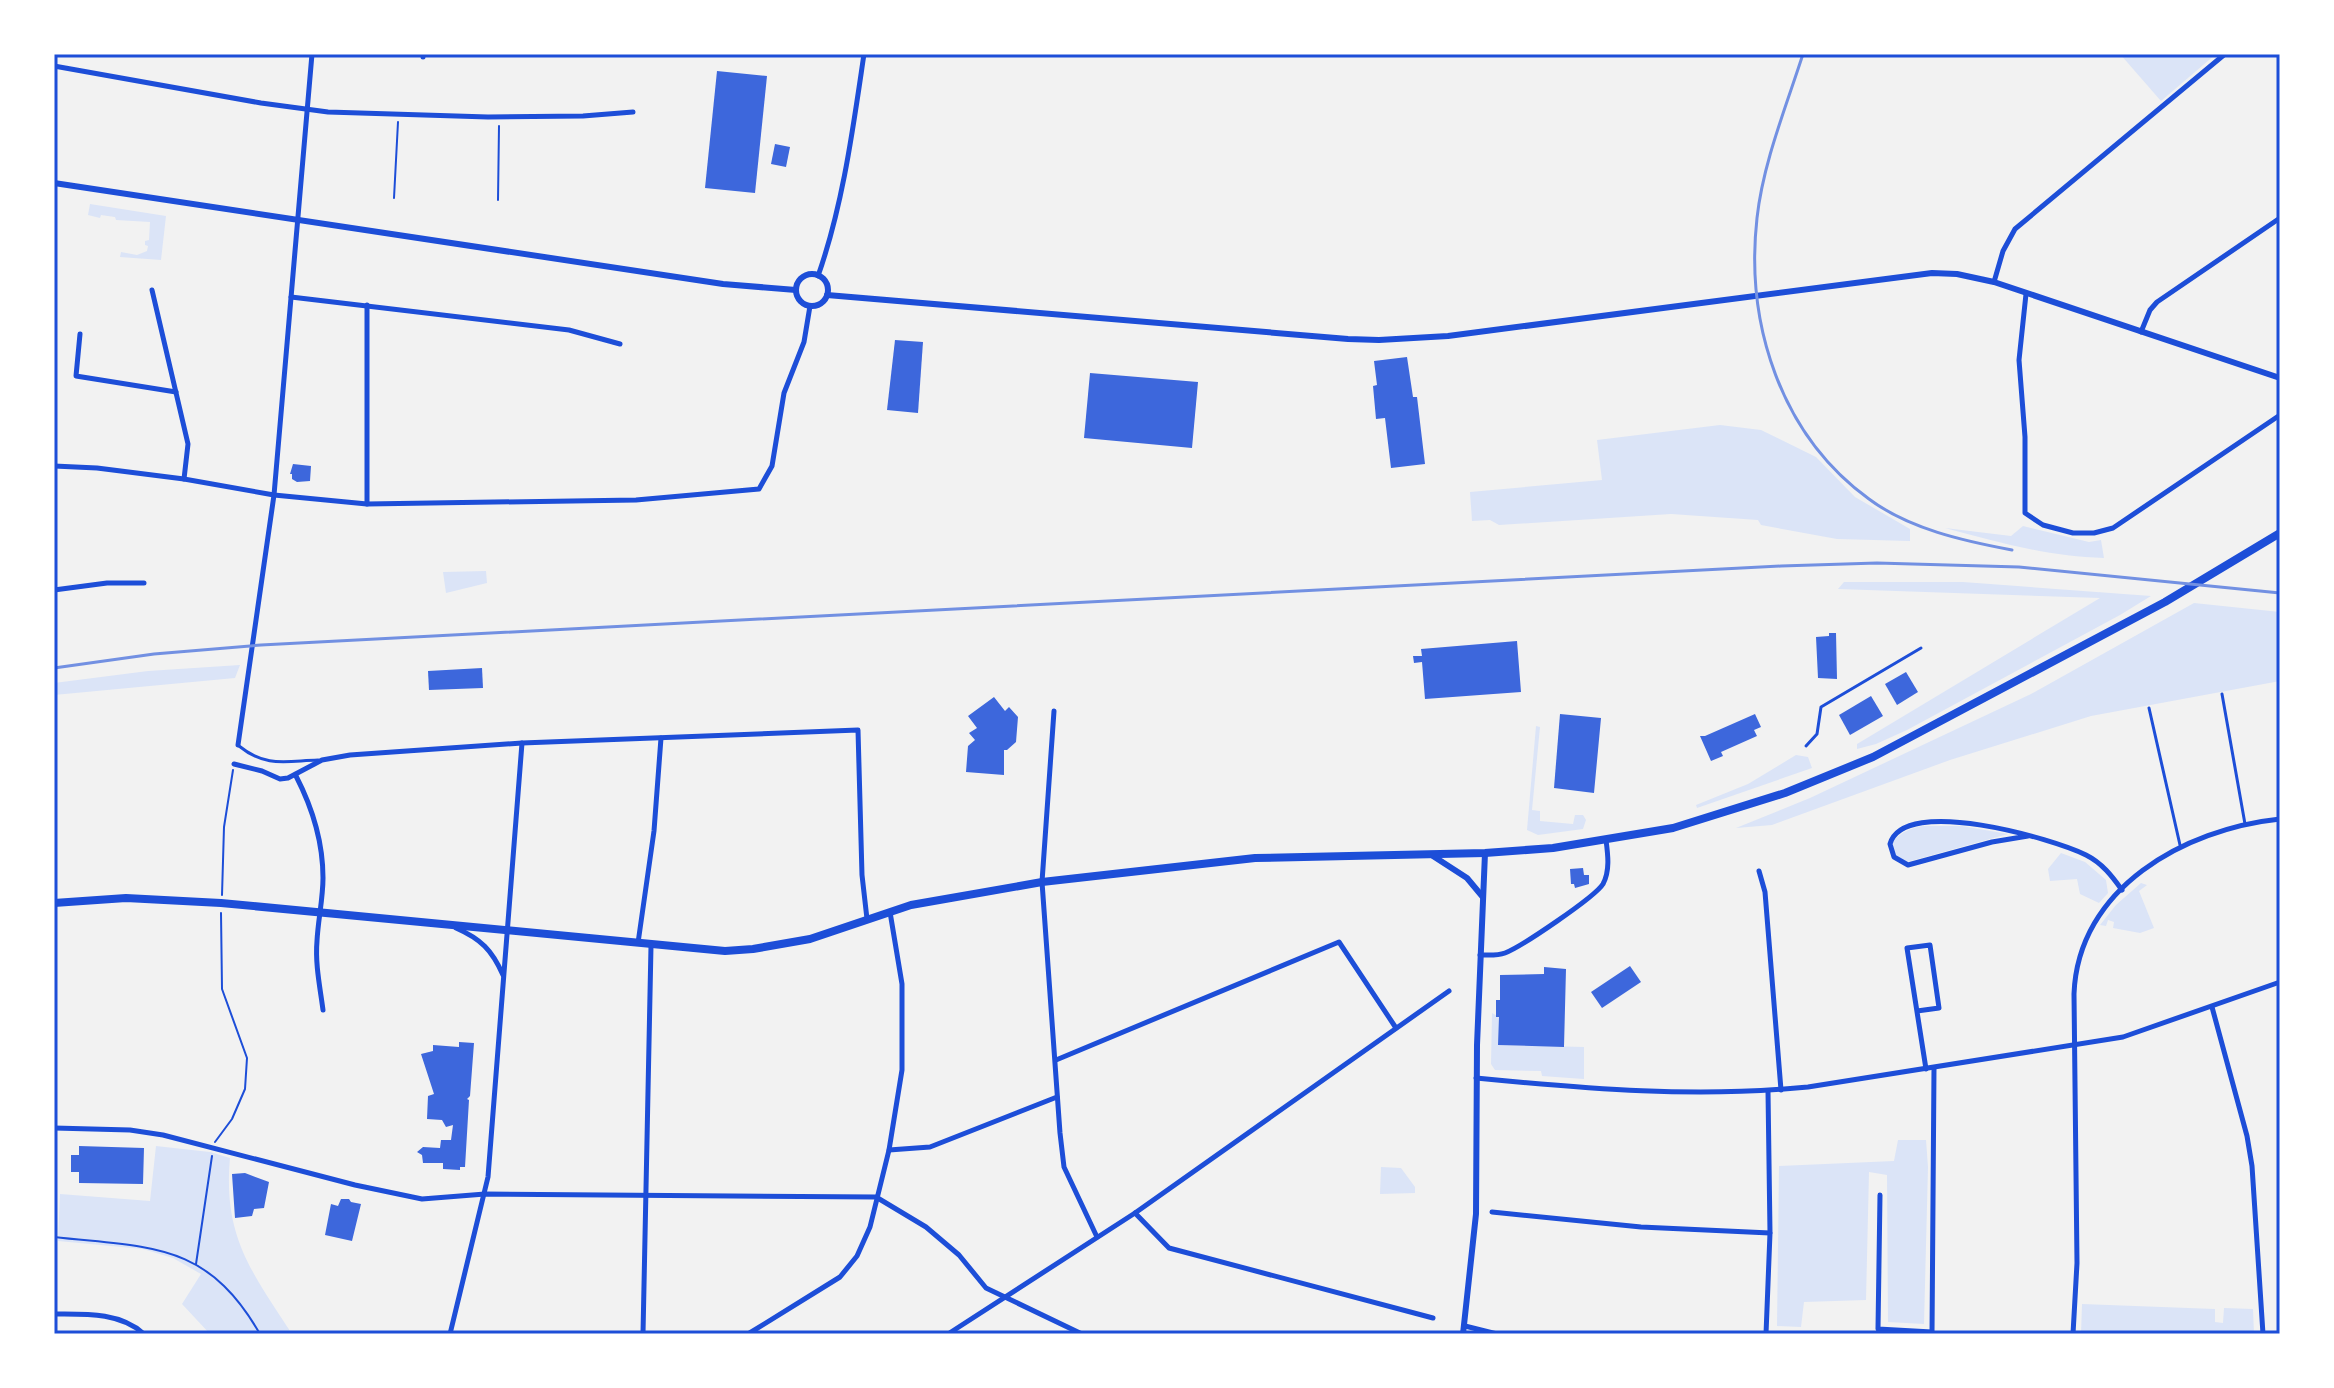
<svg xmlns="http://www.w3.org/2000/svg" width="2334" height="1388" viewBox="0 0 2334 1388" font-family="Signika,sans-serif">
	<rect width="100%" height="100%" fill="#f2f2f2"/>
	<!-- green -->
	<g fill="#dbe4f7">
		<path d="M2120,54H2216L2161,101Z"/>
		<path d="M90,204L166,216L161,260L120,257L121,252L137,255L147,251L148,246L145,245V241L149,240L150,222L116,220L115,217L101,215L100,218L88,215Z"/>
		<path d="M1720,425L1761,430L1816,457L1855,497L1910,529V541L1837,539L1761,525L1758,520L1671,514L1499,525L1490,520L1472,521L1470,492L1602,480L1597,440Z"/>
		<path d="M2023,526L2089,542L2101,540L2104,558C2049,557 1998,542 1945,528L2011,536Z"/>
		<path d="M486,571L487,583L446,593L443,572Z"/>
		<path d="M1844,582H1963L2151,596L2120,615L1907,730L1876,744L1857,749V744L2100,598L1838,589Z"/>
		<path d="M2194,603L2280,612V681L2091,716L1950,760L1772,825L1736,828L1810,798L2031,694Z"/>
		<path d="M240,665L235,678L54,695V683L148,671Z"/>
		<path d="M1536,726L1540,727L1532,810L1540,811V821L1573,824L1575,815H1583L1586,820L1583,829L1538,835L1527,830Z"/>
		<path d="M1796,755L1808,757L1812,768L1697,808L1696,805L1748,784Z"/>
		<path d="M1923,826H1962L2008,834L1907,862C1875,848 1901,829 1923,826Z"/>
		<path d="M2061,853L2085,862L2106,880L2108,893L2099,903L2080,894L2077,879L2050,881L2048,869Z"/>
		<path d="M2141,883L2147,885L2139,891L2154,928L2140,933L2113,928L2114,922L2108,920L2106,926L2100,925L2116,905Z"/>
		<path d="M1492,1013L1499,1017V1045L1584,1047V1079L1542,1076L1541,1071L1495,1070L1491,1064Z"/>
		<path d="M1898,1140H1926L1928,1167L1924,1324L1888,1322L1887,1175L1869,1172L1866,1300L1804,1302L1801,1327L1777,1326L1779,1166L1894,1161Z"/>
		<path d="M156,1146L210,1152L230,1158C223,1236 251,1271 292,1334H210L182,1304L201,1274L173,1258L143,1249L58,1241L60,1194L150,1201Z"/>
		<path d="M1381,1167L1401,1168L1415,1187V1193L1380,1194Z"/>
		<path d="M2082,1304L2215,1309V1322L2223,1323L2224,1308L2253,1309L2254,1334H2081Z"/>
	</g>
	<!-- building -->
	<g fill="#3d67dc">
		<path d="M717,71L767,76L755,193L705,188Z"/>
		<path d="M775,144L790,147L786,167L771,164Z"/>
		<path d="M895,340L923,342L918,413L887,410Z"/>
		<path d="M1407,357L1413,397H1417L1425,464L1391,468L1385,418L1376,419L1373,386L1377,385L1374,361Z"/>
		<path d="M1090,373L1198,382L1192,448L1084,438Z"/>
		<path d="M293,464L311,466L310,481L297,482L292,479V474H290Z"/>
		<path d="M1829,633H1836L1837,679L1818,678L1816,637L1829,636Z"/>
		<path d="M1517,641L1521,692L1425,699L1422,662L1414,663L1413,656H1422L1421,649Z"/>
		<path d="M482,668L483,688L429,690L428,671Z"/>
		<path d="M1906,672L1918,692L1897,705L1885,684Z"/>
		<path d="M1871,696L1883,716L1850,735L1839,715Z"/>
		<path d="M994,697L1005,711L1009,707L1018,717L1016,742L1007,750H1004V775L966,772L968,746L975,740L969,733L977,728L968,716Z"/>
		<path d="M1560,714L1601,718L1594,793L1554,788Z"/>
		<path d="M1755,714L1761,727L1754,730L1757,736L1721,752L1723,756L1711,761L1700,736H1705Z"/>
		<path d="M1583,868L1584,875H1589V884L1575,888L1574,884H1571L1570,869Z"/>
		<path d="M1630,966L1641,982L1602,1008L1591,992Z"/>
		<path d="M1544,967L1566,969L1564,1047L1498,1045L1499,1017H1496V1000H1500V975L1544,974Z"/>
		<path d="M459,1042L474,1043L470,1096L467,1099L469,1100L465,1167H460V1170L443,1169V1163H423L422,1155L417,1152L423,1147L440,1148L441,1140H451L453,1125L446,1127L442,1120L427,1119L428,1096L434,1094L421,1054L433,1051V1045L459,1047Z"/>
		<path d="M79,1146L144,1148L143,1184L79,1183V1172H71V1155H79Z"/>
		<path d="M245,1173L269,1182L264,1208L254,1209L252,1216L235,1218L232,1174Z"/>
		<path d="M341,1199H349L351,1202L361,1204L352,1241L325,1235L331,1204L338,1206Z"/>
	</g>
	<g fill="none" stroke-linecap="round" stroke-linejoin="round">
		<!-- path -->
		<g stroke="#1d4ed8" stroke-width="2">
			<path d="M394,198L398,122"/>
			<path d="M498,200L499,126"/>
			<path d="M222,895L224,827L233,770"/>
			<path d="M215,1142L232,1119L245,1089L247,1058L222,989L221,913"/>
			<path d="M54,1237C149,1248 206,1240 260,1334"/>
			<path d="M196,1264L212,1156"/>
		</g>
		<!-- service -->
		<g stroke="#1d4ed8" stroke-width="3">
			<path d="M2222,694L2245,824"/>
			<path d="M2149,708L2180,845"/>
			<path d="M239,746C266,768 286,761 318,760"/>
			<path d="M1806,746L1817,734L1821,707L1921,648"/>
		</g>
		<!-- minor -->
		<g stroke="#1d4ed8" stroke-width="5">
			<path d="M2277,54L2280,56"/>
			<path d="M423,57V54"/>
			<path d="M54,66L261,103L328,112L488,117L583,116L633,112"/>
			<path d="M818,276C843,205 853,128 864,54"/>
			<path d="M1994,282L2003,251L2015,229L2225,54"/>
			<path d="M152,290L188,444L184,479"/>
			<path d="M2026,294L2019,360L2025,437V513L2043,525L2073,533H2094L2113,528L2280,415"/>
			<path d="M291,297L569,330L620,344"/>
			<path d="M2141,332L2150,310L2157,302L2280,218"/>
			<path d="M80,334L76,376L176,392"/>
			<path d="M54,466L97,468L184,479L274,495L367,504L636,500L759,489L772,466L784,393L804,342L810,306"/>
			<path d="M367,504V305"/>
			<path d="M54,590L107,583H144"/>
			<path d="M1054,711L1042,882L1060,1133L1064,1167L1097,1237"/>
			<path d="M238,745L274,495L312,54"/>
			<path d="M234,764L262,771L280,779L288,778L322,760L350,755L522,743L858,730L862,875L867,919"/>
			<path d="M296,776C312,807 323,843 323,878C323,899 318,920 317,941C315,964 320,987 323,1010"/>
			<path d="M2028,836L1992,842L1908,865L1894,857L1890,844C1904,795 2054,839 2086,855C2102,863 2112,876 2122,890"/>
			<path d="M1759,871L1765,892L1781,1090"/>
			<path d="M456,928C481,939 492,950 503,975"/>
			<path d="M638,943L654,831L661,738"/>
			<path d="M1480,955C1488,955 1497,956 1505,953C1521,947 1595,897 1603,884C1610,871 1608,855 1606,840"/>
			<path d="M2212,1007L2247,1136L2252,1166L2263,1334"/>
			<path d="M1917,1011L1939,1008L1930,945L1907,948L1926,1069"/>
			<path d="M1056,1060L1339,942L1396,1028"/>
			<path d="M1476,1078C1587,1089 1697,1098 1808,1087L2123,1037L2280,982"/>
			<path d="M54,1128L130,1130L163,1135L355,1185L422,1199L485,1194L876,1197L926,1227L959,1255L986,1288L1082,1334"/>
			<path d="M889,1150L930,1147L1057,1097"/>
			<path d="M1880,1195L1878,1329L1932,1332"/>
			<path d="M1492,1212L1641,1227L1770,1233"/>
			<path d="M1135,1213L1169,1248L1433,1318"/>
			<path d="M54,1314C84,1314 120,1312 144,1334"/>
			<path d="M1465,1326L1497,1334"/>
			<path d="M450,1334L488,1177L522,743"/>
			<path d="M643,1334L651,946"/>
			<path d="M748,1334L840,1277L857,1256L870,1227L889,1150L902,1070V984L890,912"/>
			<path d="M948,1334L1135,1213L1449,991"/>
			<path d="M1766,1334L1770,1233L1768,1091"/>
			<path d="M1932,1334L1934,1068"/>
			<path d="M2073,1334L2077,1263L2074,994C2078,888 2184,829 2280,819"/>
		</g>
		<!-- tertiary -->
		<g stroke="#1d4ed8" stroke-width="6">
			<path d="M54,183L723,284L796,290"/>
			<circle cx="812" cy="290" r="16"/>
			<path d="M827,295L1348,339L1379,340L1448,336L1932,273L1957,274L1994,282L2280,378"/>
			<path d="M1433,856L1467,878L1482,896"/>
			<path d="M1463,1334L1476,1214L1477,1045L1485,853"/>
		</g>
		<!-- primary -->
		<path stroke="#1d4ed8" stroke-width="8" d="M54,903L126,898L221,903L725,951L753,949L810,939L911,905L1042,882L1255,858L1485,853L1553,848L1673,828L1785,793L1873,757L2165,602L2280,533"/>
		<!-- rail -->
		<g stroke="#7290e2" stroke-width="3">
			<path d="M1803,54C1786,107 1763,163 1757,218C1745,325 1781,435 1869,499C1909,529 1964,541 2012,550"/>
			<path d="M54,668L154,654L261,645L1781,566L1877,563L2019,567L2280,593"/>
		</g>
	</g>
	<!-- border -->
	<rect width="2334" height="1388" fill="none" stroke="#ffffff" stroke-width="112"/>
	<rect x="56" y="56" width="2222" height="1276" fill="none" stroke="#1d4ed8" stroke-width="3"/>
</svg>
